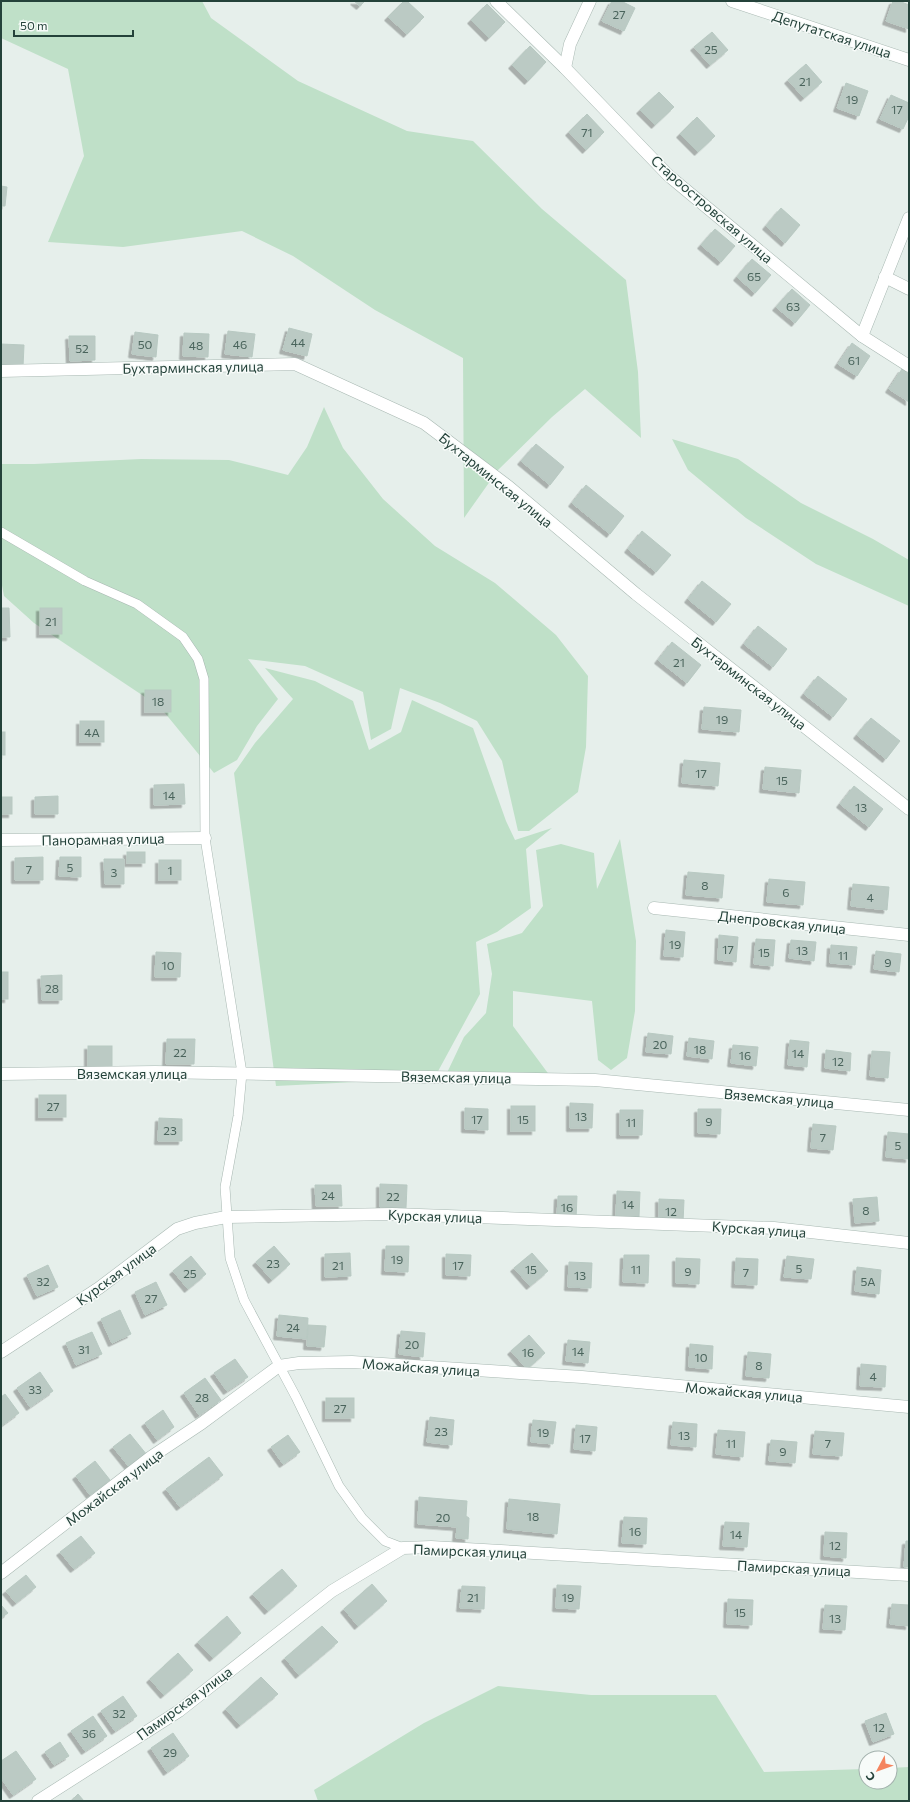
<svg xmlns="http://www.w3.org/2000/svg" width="910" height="1802" viewBox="0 0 910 1802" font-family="Commissioner,sans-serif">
	<defs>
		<filter id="shadow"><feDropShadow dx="-3.5" dy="3.5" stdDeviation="0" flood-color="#0004"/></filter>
	</defs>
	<rect width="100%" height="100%" fill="#e6efeb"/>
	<!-- green -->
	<g fill="#bfe0c8">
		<path d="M1,1H202L211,18L298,81L407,131L473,141L542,209L626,280L638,372L641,438L585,389L552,417L498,470L464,518L463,358L375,310L293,256L242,231L123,247L48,242L84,156L68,69L1,38Z"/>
		<path d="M324,407L343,448L383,499L435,546L495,583L556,635L588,676L586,747L578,792L529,831H518L502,761L477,721L440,703L400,688L391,729L371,740L363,692L305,666L248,659L278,699L257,726L237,760L214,773L160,707L34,623L4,596L1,580V464H34L141,459L229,460L288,475L307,447Z"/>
		<path d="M672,439L738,459L801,503L873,539L909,560V606L816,564L746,518L688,470Z"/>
		<path d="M265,668L315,681L353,701L369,750L401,732L412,700L473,728L506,821L515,840L552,828L526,849L531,908L497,932L476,942L480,994L436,1075L416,1079L276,1086L234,773L255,743L293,699Z"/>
		<path d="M620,839L636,941L635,1011L627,1058L611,1070L598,1060L592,1001L513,991V1026L553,1080L445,1077L464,1037L486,1013L492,974L487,944L522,933L543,906L536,850L561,844L594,853L597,889Z"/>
		<path d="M498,1686L591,1695H716L764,1772L866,1769V1782H890V1768L909,1767V1801H318L314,1790L424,1723Z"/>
	</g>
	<!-- building -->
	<g fill="#bbcac4" stroke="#b8c9c2" filter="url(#shadow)">
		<path d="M354,1H365L360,6Z"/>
		<path d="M404,1H407L424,17L407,34L388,17Z"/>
		<path d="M612,1H621L635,8L624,31L602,21Z"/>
		<path d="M893,1H899L909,5V29L886,21Z"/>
		<path d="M487,4L505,22L489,38L471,20Z"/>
		<path d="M712,32L728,50L710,65L694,47Z"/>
		<path d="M530,46L546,62L528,81L512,65Z"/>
		<path d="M806,64L822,82L804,98L788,80Z"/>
		<path d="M846,83L868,91L859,116L837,108Z"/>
		<path d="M659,92L674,107L655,125L640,110Z"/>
		<path d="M891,95L909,103V116L903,129L880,119Z"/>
		<path d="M587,114L604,132L586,150L569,132Z"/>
		<path d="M697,117L715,136L698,152L680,134Z"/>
		<path d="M1,186L7,187L5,206H1Z"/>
		<path d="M781,208L800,225L785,243L766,226Z"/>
		<path d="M715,229L735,246L721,262L701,245Z"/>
		<path d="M752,259L771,275L755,293L737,277Z"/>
		<path d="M792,289L810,305L795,323L776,307Z"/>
		<path d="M289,328L312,334L307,356L283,350Z"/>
		<path d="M228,331L255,334L252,357L225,354Z"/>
		<path d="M135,332L158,335L156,357L132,354Z"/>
		<path d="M184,333L209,334L208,357L183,356Z"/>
		<path d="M69,336H95V360L70,361Z"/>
		<path d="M852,343L870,356L857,376L838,364Z"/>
		<path d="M1,344L24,345L23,367L1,366Z"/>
		<path d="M902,369L909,374V402L889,389Z"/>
		<path d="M536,444L564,467L550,485L521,461Z"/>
		<path d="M586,485L624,516L610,534L572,503Z"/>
		<path d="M642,531L671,555L656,572L628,549Z"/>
		<path d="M702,581L731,604L716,622L688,599Z"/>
		<path d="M1,608H9L10,637H1Z"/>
		<rect x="40" y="608" width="22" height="26"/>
		<path d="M758,626L787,649L773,667L744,644Z"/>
		<path d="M672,642L701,665L687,683L658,660Z"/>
		<path d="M818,676L847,699L833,717L804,694Z"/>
		<rect x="145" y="690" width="26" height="22"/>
		<path d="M704,707L741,710L739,732L702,729Z"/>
		<path d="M871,718L900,741L886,759L857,735Z"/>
		<rect x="80" y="721" width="24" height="21"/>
		<rect x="1" y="732" width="4" height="23"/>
		<path d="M684,760L720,763L718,786L682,783Z"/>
		<path d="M765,767L801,770L799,793L763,789Z"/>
		<path d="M184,784L185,804L154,805V785Z"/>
		<path d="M854,786L883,809L869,827L840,804Z"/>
		<path d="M58,796V814H35V797Z"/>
		<rect x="1" y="797" width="11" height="17"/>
		<rect x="127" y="852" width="18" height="11"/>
		<path d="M43,857V880H15V858Z"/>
		<path d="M60,857H81V877L59,876Z"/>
		<path d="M104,859H124V884H105Z"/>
		<rect x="159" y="860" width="22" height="20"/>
		<path d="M688,872L724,875L722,898L686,895Z"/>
		<path d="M769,879L805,882L803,905L767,902Z"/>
		<path d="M853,884L889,887L887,910L851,906Z"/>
		<path d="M666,930L685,932L683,957L664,956Z"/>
		<path d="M719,935L738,937L736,962L718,960Z"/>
		<path d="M756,939L775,940L773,966L754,964Z"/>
		<path d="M791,940L816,942L814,961L789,958Z"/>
		<path d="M831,945L857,947L855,965L830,963Z"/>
		<path d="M876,951L901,954L899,972L874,969Z"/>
		<path d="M156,952L181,953L180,977H155Z"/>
		<rect x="1" y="972" width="7" height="27"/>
		<path d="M62,975V1000H42L41,976Z"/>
		<path d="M648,1033L673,1036L671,1054L646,1052Z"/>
		<path d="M689,1038L714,1041L712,1059L687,1056Z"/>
		<path d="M167,1039H195L194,1064H166Z"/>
		<path d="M790,1040L809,1042L807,1067L788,1065Z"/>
		<path d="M733,1045L758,1047L756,1066L731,1063Z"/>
		<rect x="88" y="1046" width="24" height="24"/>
		<path d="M826,1050L851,1053L850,1071L825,1068Z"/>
		<path d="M872,1051L890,1052L888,1078L870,1076Z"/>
		<rect x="39" y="1095" width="27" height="22"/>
		<path d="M570,1103L593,1104L592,1128H570Z"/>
		<rect x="511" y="1106" width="24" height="25"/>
		<path d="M465,1108L488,1109V1130L465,1129Z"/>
		<path d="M698,1109H721L720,1134L698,1133Z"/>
		<path d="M620,1110H643L642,1135H620Z"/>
		<path d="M159,1118L182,1119V1141H158Z"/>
		<path d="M813,1124L836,1126L833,1150L811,1148Z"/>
		<path d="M888,1132L909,1134V1159L886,1157Z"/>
		<path d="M380,1184L407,1185L406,1208L380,1207Z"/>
		<path d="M315,1185H341L342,1206H316Z"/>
		<path d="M617,1191L640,1192L639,1217L616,1216Z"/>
		<path d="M558,1196H577L576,1219L557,1218Z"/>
		<path d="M877,1197L879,1221L855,1223L853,1199Z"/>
		<path d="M659,1199L684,1200L683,1223L659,1222Z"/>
		<path d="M274,1246L290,1264L272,1280L256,1262Z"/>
		<path d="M386,1246H409L408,1272L385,1271Z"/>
		<path d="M350,1253L351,1276L325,1277V1254Z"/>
		<path d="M532,1253L548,1271L530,1286L514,1268Z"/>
		<path d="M446,1254L471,1255L470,1276L446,1275Z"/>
		<path d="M624,1255H649L648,1283L623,1282Z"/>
		<path d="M191,1256L206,1274L188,1289L173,1271Z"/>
		<path d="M787,1256L814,1259L811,1279L784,1277Z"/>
		<path d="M676,1258L700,1259L699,1284L676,1283Z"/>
		<path d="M736,1258L758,1259L757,1285L735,1284Z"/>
		<path d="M569,1262L592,1263L591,1288L568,1287Z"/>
		<path d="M48,1265L58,1287L37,1296L27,1275Z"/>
		<path d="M857,1267L881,1270L879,1294L855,1291Z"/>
		<path d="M156,1282L167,1305L145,1315L135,1292Z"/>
		<path d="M120,1310L131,1334L112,1343L101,1319Z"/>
		<path d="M279,1315L308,1318L307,1339L277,1336Z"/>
		<path d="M308,1325L326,1326L324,1347L307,1346Z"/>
		<path d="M401,1331L425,1333L423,1357L399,1354Z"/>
		<path d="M92,1332L102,1354L76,1365L66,1343Z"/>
		<path d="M529,1335L545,1353L527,1369L511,1351Z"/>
		<path d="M568,1340L590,1342L588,1363L566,1361Z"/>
		<path d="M690,1344L713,1346L712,1369L689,1367Z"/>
		<path d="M748,1352L771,1354L769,1378L746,1376Z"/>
		<path d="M235,1359L248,1377L227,1391L214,1373Z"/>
		<path d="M861,1364L886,1366L885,1387L860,1386Z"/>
		<path d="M40,1372L53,1391L30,1407L17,1388Z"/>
		<path d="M205,1378L221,1400L199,1415L184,1393Z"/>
		<path d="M5,1394L19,1413L1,1426V1397Z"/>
		<rect x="326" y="1398" width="28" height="20"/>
		<path d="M163,1410L174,1427L157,1440L145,1423Z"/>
		<path d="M430,1417L454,1420L452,1445L427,1442Z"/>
		<path d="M533,1420L556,1422L553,1444L531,1442Z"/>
		<path d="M673,1422L697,1424L696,1447L671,1445Z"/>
		<path d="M576,1425L597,1427L595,1451L574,1449Z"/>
		<path d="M718,1430L745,1432L743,1457L716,1454Z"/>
		<path d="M815,1431L844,1433L842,1456L813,1454Z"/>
		<path d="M130,1434L147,1455L130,1468L113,1447Z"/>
		<path d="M288,1435L300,1452L283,1464L271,1447Z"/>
		<path d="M771,1440L797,1442L795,1463L769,1461Z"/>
		<path d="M209,1457L223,1475L180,1507L166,1489Z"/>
		<path d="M95,1461L110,1480L90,1495L76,1476Z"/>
		<path d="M419,1497L467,1501L466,1516L469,1518L468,1539L456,1538L457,1527L418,1524Z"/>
		<path d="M509,1499L560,1504L557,1534L507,1529Z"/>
		<path d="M624,1517L647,1518L646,1544L622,1543Z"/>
		<path d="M725,1522L749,1523L747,1547L723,1546Z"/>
		<path d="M825,1532L847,1533L846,1558L824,1556Z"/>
		<path d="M81,1536L95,1553L74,1569L60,1552Z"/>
		<path d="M906,1541H909V1567H904Z"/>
		<path d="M282,1569L297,1586L268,1611L253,1594Z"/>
		<path d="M26,1575L36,1587L16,1603L6,1591Z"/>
		<path d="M372,1584L387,1601L358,1626L344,1609Z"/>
		<path d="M557,1585L581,1586L579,1609L556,1608Z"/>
		<path d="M462,1586L485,1587L484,1609L460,1608Z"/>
		<path d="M728,1599L753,1600L752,1625L727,1624Z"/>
		<path d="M892,1604L909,1605V1626L890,1624Z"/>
		<path d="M1,1605L8,1613L1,1618Z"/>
		<path d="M825,1605L847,1606L845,1630L823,1629Z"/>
		<path d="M227,1616L241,1633L213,1658L198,1642Z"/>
		<path d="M322,1626L338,1642L299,1675L285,1658Z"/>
		<path d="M178,1653L193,1670L164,1695L150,1679Z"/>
		<path d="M261,1677L278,1694L240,1725L226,1709Z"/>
		<path d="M123,1696L137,1716L115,1731L101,1711Z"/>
		<path d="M886,1713L894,1734L873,1742L865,1721Z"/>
		<path d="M93,1716L107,1736L85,1751L71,1731Z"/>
		<path d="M173,1733L189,1756L167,1772L151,1748Z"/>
		<path d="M60,1742L69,1756L54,1765L45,1752Z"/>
		<path d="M16,1751L36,1779L13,1795L1,1778V1761Z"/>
		<path d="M78,1794L84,1801H71Z"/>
	</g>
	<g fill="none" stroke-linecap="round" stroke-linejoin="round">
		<!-- service casing -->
		<g stroke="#a8b8b2" stroke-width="10">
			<path id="service" d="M1,532L85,581L137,604L183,637L198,659L204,679L205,838L242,1073L238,1116L225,1187L230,1258L244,1300L296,1397L339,1486L362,1518L385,1541L403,1548"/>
		</g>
		<!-- minor casing -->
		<g stroke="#a8b8b2" stroke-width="13">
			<g id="minor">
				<path d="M496,1L565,68L669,176L862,336L909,366"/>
				<path d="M732,1L909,60"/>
				<path d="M565,68L570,44L590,1"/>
				<path d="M885,277L909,289"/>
				<path d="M862,336L909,218"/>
				<path d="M1,371L295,364L424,423L509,487L636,594L909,809"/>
				<path d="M1,840L205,838"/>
				<path d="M654,908L909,935"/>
				<path d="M1,1074L155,1072L595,1080L909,1110"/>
				<path d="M1,1352L99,1288L177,1229L195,1223L226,1217L392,1214L774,1228L909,1243"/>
				<path d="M1,1573L151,1457L202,1423L279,1366L299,1363L352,1362L582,1377L909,1407"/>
				<path d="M38,1801L179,1711L332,1591L403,1548L431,1547L909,1575"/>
			</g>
		</g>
		<!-- service -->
		<use href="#service" stroke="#fff" stroke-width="9"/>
		<!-- minor -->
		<use href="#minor" stroke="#fff" stroke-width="12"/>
	</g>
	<g text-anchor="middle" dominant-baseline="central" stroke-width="3" stroke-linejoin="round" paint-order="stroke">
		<!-- number labels -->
		<g font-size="12" fill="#4a645c">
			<text x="619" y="14">27</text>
			<text x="711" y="49">25</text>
			<text x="805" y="81">21</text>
			<text x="852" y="99">19</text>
			<text x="897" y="109">17</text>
			<text x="587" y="132">71</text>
			<text x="754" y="276">65</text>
			<text x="793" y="306">63</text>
			<text x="298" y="342">44</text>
			<text x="145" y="344">50</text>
			<text x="240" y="344">46</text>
			<text x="196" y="345">48</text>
			<text x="82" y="348">52</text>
			<text x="854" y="360">61</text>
			<text x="51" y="621">21</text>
			<text x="679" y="662">21</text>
			<text x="158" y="701">18</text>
			<text x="722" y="719">19</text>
			<text x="92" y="732">4А</text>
			<text x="701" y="773">17</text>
			<text x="782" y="780">15</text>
			<text x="169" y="795">14</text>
			<text x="861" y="807">13</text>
			<text x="70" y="867">5</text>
			<text x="29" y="869">7</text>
			<text x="170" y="870">1</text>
			<text x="114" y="872">3</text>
			<text x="705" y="885">8</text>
			<text x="786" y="892">6</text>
			<text x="870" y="897">4</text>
			<text x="675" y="944">19</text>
			<text x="728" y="949">17</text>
			<text x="802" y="950">13</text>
			<text x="764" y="952">15</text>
			<text x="843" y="955">11</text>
			<text x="888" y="962">9</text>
			<text x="168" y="965">10</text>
			<text x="52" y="988">28</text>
			<text x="660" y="1044">20</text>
			<text x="700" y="1049">18</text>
			<text x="180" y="1052">22</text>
			<text x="798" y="1053">14</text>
			<text x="745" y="1055">16</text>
			<text x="838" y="1061">12</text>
			<text x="53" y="1106">27</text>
			<text x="581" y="1116">13</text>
			<text x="477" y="1119">17</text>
			<text x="523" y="1119">15</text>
			<text x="709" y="1121">9</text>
			<text x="631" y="1122">11</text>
			<text x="170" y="1130">23</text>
			<text x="823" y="1137">7</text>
			<text x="898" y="1145">5</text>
			<text x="328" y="1195">24</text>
			<text x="393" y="1196">22</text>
			<text x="628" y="1204">14</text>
			<text x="567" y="1207">16</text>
			<text x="866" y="1210">8</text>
			<text x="671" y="1211">12</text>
			<text x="397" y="1259">19</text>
			<text x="273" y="1263">23</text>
			<text x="338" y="1265">21</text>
			<text x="458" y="1265">17</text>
			<text x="799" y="1268">5</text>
			<text x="531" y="1269">15</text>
			<text x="636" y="1269">11</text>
			<text x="688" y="1271">9</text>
			<text x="746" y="1272">7</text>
			<text x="190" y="1273">25</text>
			<text x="580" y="1275">13</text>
			<text x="43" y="1281">32</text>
			<text x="868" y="1281">5А</text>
			<text x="151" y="1298">27</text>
			<text x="293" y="1327">24</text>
			<text x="412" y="1344">20</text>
			<text x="84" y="1349">31</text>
			<text x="578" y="1351">14</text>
			<text x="528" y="1352">16</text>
			<text x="701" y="1357">10</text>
			<text x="759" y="1365">8</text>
			<text x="873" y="1376">4</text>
			<text x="35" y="1389">33</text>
			<text x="202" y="1397">28</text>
			<text x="340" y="1408">27</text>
			<text x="441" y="1431">23</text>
			<text x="543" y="1432">19</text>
			<text x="684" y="1435">13</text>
			<text x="585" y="1438">17</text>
			<text x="731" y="1443">11</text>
			<text x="828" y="1443">7</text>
			<text x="783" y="1451">9</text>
			<text x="533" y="1516">18</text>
			<text x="443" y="1517">20</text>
			<text x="635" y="1531">16</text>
			<text x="736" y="1534">14</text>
			<text x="835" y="1545">12</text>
			<text x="473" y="1597">21</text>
			<text x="568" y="1597">19</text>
			<text x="740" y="1612">15</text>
			<text x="835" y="1618">13</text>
			<text x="119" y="1713">32</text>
			<text x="879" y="1727">12</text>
			<text x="89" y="1733">36</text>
			<text x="170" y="1752">29</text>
		</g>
		<!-- street labels -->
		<g font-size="14" fill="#24423a" stroke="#f7fbf9">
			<text transform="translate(832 34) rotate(18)">Депутатская улица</text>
			<text transform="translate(712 209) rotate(41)">Староостровская улица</text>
			<text transform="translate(193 367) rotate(-1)">Бухтарминская улица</text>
			<text transform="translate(496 480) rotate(39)">Бухтарминская улица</text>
			<text transform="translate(749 683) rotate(38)">Бухтарминская улица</text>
			<text transform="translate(103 839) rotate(-1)">Панорамная улица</text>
			<text transform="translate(782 922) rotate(6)">Днепровская улица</text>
			<text x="132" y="1073">Вяземская улица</text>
			<text transform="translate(456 1077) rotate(1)">Вяземская улица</text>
			<text transform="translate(779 1098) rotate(5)">Вяземская улица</text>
			<text transform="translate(435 1216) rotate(2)">Курская улица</text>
			<text transform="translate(759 1229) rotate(4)">Курская улица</text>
			<text transform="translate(116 1274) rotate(-36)">Курская улица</text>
			<text transform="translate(421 1367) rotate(4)">Можайская улица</text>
			<text transform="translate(744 1392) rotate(5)">Можайская улица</text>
			<text transform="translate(114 1487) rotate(-37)">Можайская улица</text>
			<text transform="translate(470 1551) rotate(2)">Памирская улица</text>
			<text transform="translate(794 1568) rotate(3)">Памирская улица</text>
			<text transform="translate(184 1703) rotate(-36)">Памирская улица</text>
		</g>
	</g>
	<!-- border -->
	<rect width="910" height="1802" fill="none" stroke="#24423a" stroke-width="4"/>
	<!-- north arrow -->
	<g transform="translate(878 1770) rotate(229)"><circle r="19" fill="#f7fbf9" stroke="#a3b1ad"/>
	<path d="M0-3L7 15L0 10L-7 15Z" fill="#f4845f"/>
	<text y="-6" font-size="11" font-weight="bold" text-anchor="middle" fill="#24423a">С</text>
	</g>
	<!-- scale -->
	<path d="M14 30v6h119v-6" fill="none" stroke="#24423a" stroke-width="2"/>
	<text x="20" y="30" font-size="12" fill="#24423a" stroke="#f7fbf9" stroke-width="3" paint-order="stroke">50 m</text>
</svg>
